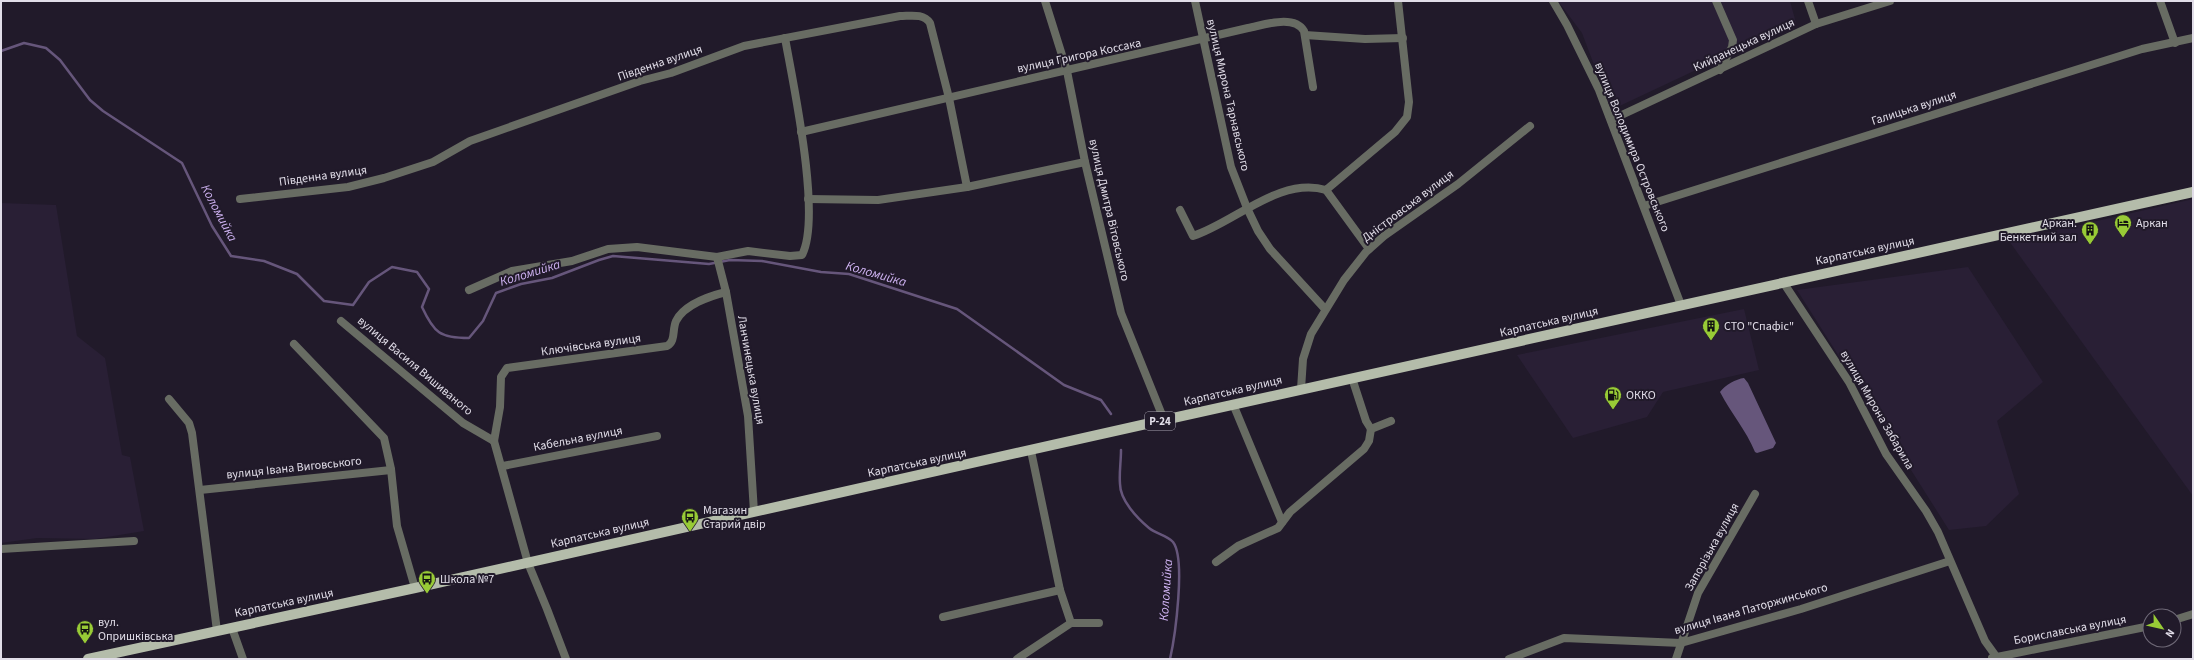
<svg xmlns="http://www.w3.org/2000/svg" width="2194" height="660" viewBox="0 0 2194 660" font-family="'Source Sans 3',sans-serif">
	<rect width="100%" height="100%" fill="#211a2a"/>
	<!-- built -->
	<g fill="#291f35">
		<path d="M1558,1H1790L1796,23L1611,110L1582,33Z"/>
		<path d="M2193,199V496L2009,241Z"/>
		<path d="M1,203L56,205L77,336L105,358L122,455L130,457L144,531L95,539L37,538L1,543Z"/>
		<path d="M1968,267L2043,382L1997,421L2019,494L1986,526L1949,530L1797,290Z"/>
		<path d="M1744,309L1759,370L1663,392L1647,417L1573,438L1517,355Z"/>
	</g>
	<!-- water -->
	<path fill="#66567b" d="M1744,378L1748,383L1776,443L1773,448L1757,453L1755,452C1746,430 1731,413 1720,392C1725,385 1736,379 1744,378Z"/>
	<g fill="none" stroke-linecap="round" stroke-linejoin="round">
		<!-- stream -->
		<g stroke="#66567b" stroke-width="2.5">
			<path d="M1,51L24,43L46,48L60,60L90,100L103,111L182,163L212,226L231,256L264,261L297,274L324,301L353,305L369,282L392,267L417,272L429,289L422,307C434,333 440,338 469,338L483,321L496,293L521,284L552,278L599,260L613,256L709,264L730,260L762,261L821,272L849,274L957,309L1064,385L1101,400L1111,414"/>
			<path d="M1121,450C1121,462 1119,473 1120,484C1120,500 1137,518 1149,528C1156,534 1167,535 1173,542C1186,559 1175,637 1170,659"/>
		</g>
		<!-- minor -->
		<g stroke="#686c63" stroke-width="8">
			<path d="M1045,1L1067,71L1085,162L1121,313L1164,420"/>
			<path d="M1195,1L1231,167L1247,208L1258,231L1270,249L1325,309"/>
			<path d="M1553,1L1567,25L1599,90L1681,305"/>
			<path d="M1716,1L1733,40L1732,47L1720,70"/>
			<path d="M1808,1L1816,24"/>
			<path d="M2160,1L2175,43"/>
			<path d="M1305,35L1365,39L1403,38"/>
			<path d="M1611,120L1816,24L1890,1"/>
			<path d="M801,132L1248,28C1264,25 1294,14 1304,31L1313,87"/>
			<path d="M1326,190L1369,249"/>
			<path d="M240,199L348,187L384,178L433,162L470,141L640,81L671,73L744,46L900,16C911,16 923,13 930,23L949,98L967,187"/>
			<path d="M808,199L878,200L967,187L1085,162"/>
			<path d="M1644,206L2142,49L2193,38"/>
			<path d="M1180,210L1193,236C1234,223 1280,176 1326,190L1395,132L1407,117L1409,102L1398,1"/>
			<path d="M717,257L726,292L748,416L754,512"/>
			<path d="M1783,282L1849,382L1886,454L1926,511L1938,532L1985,641L1998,659"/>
			<path d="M469,290L512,271L572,261L608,249L637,247L717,257L748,251L790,256L802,255C822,217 793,83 785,38"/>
			<path d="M341,321L463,423L494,441"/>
			<path d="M294,344L384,438L391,469L397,526L415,588"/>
			<path d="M1352,378L1366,421L1371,429"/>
			<path d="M1301,389L1303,359L1311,334L1344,280L1366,252L1384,236L1458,184L1530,126"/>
			<path d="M169,399L189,423L192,433L217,631"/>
			<path d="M1233,404L1282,522"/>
			<path d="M494,441L500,407L501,377L507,368L667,346C676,341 672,330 676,321C684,305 710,296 726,292"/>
			<path d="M494,441L528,563L547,609L566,659"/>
			<path d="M1031,451L1060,590L1071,623"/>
			<path d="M503,466L657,436"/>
			<path d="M200,490L391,470"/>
			<path d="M1,549L134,541"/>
			<path d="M1216,562L1238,546L1278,528L1290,512L1364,449L1369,441L1371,429L1391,421"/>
			<path d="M943,617L1060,590"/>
			<path d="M2174,620L2193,614"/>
			<path d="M232,628L243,659"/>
			<path d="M1992,658L2150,626"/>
			<path d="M1017,659L1071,623H1099"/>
			<path d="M1509,659L1564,638L1681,643L1801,609L1950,561"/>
			<path d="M1676,659L1698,593L1755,494"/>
		</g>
		<!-- major -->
		<path stroke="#b4bcaa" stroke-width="10" d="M88,659L415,588L1164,420L2193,192"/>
	</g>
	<!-- icons -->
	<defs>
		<g id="hotel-pin" transform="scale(0.9)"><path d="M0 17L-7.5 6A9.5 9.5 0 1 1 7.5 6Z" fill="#98cb36" stroke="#211a2a"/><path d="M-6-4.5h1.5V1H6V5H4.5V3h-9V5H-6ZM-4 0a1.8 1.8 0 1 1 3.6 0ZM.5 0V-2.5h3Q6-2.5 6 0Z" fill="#111"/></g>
		<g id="building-pin" transform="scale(0.9)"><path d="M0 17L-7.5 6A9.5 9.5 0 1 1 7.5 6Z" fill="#98cb36" stroke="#211a2a"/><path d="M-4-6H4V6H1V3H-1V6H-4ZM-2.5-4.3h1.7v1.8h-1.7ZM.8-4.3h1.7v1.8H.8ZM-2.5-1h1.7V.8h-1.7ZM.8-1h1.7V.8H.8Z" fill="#111"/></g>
		<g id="fuel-pin" transform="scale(0.9)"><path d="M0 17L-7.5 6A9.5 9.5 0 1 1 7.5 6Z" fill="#98cb36" stroke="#211a2a"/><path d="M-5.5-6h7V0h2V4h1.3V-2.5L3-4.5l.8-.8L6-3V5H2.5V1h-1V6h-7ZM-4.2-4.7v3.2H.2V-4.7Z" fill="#111"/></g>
		<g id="bus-pin" transform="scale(0.9)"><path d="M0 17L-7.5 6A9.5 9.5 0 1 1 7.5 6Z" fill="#98cb36" stroke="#211a2a"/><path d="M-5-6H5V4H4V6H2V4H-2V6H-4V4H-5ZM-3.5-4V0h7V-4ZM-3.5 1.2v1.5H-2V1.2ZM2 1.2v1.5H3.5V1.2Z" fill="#111"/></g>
	</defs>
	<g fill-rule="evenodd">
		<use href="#hotel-pin" x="2123" y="223"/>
		<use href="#building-pin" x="2090" y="230"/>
		<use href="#building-pin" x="1711" y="326"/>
		<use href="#fuel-pin" x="1613" y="395"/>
		<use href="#bus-pin" x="690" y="517"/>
		<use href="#bus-pin" x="427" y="579"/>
		<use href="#bus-pin" x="85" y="629"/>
	</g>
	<g text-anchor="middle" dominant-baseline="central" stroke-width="4" stroke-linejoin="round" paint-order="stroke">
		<!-- shield labels -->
		<rect fill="#211a2a" stroke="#a7a2af" stroke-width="1" x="1145" y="412" width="30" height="18" rx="3"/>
		<g font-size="11" font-weight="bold" fill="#e1dde8">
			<text x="1160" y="421">Р-24</text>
		</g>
		<!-- street labels -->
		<g font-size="12" fill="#e1dde8" stroke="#211a2a">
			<text transform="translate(1744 45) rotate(-25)">Кийданецька вулиця</text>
			<text transform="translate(1079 56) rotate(-12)">вулиця Григора Коссака</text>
			<text transform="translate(660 63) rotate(-19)">Південна вулиця</text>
			<text transform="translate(1228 95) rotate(77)">вулиця Мирона Тарнавського</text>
			<text transform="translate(1914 108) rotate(-18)">Галицька вулиця</text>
			<text transform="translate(1632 147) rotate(68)">вулиця Володимира Островського</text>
			<text transform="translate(323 176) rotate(-8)">Південна вулиця</text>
			<text transform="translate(1408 206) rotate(-37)">Дністровська вулиця</text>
			<text transform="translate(1109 210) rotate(77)">вулиця Дмитра Вітовського</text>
			<text transform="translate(1865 251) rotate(-12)">Карпатська вулиця</text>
			<text transform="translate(1549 322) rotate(-13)">Карпатська вулиця</text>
			<text transform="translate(591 345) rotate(-8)">Ключівська вулиця</text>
			<text transform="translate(415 366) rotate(40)">вулиця Василя Вишиваного</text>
			<text transform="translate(751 370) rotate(80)">Ланчинецька вулиця</text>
			<text transform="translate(1233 391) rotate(-13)">Карпатська вулиця</text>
			<text transform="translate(1877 410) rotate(60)">вулиця Мирона Забарила</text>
			<text transform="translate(578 439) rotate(-11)">Кабельна вулиця</text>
			<text transform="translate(917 463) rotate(-12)">Карпатська вулиця</text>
			<text transform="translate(294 468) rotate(-6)">вулиця Івана Виговського</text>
			<text transform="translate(600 533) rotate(-13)">Карпатська вулиця</text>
			<text transform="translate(1712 547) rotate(-61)">Запорізька вулиця</text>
			<text transform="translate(284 603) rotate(-12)">Карпатська вулиця</text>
			<text transform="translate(1751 609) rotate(-16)">вулиця Івана Паторжинського</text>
			<text transform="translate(2070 630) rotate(-11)">Бориславська вулиця</text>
		</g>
		<!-- poi labels -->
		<g font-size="12" fill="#e1dde8" stroke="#211a2a" text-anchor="start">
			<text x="2077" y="223" text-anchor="end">Аркан.<tspan x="2077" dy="14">Бенкетний зал</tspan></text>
			<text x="2136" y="223">Аркан</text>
			<text x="1724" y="326">СТО "Спафіс"</text>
			<text x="1626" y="395">ОККО</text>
			<text x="703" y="510">Магазин<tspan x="703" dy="14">Старий двір</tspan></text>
			<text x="440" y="579">Школа №7</text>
			<text x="98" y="622">вул.<tspan x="98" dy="14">Опришківська</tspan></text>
		</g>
		<!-- water labels -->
		<g font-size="13" font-style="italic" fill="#ceb2f1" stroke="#211a2a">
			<text transform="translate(219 213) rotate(62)">Коломийка</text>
			<text transform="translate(530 273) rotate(-17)">Коломийка</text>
			<text transform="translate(876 274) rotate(16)">Коломийка</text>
			<text transform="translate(1166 590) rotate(-86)">Коломийка</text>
		</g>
	</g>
	<!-- border -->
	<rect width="2194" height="660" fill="none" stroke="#e1dde8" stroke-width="4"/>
	<!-- north arrow -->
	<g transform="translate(2162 628) rotate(124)"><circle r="19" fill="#211a2a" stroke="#6e6876"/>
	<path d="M0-3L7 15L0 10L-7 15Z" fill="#98cb36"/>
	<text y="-6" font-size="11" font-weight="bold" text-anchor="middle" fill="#e1dde8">N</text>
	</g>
</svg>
